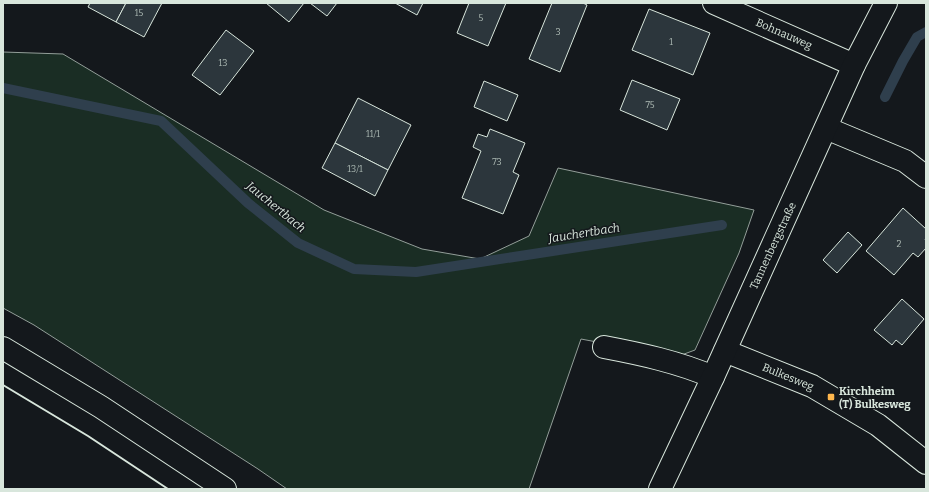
<svg xmlns="http://www.w3.org/2000/svg" width="929" height="492" viewBox="0 0 929 492" font-family="Bitter,serif">
	<rect width="100%" height="100%" fill="#14181c"/>
	<!-- green -->
	<path fill="#1a2d24" stroke="#939e99" d="M3,52L63,54L324,210L422,249L480,259L529,236L558,168L754,210L739,253L695,350L676,357L581,339L529,489H287L258,469L34,325L3,308Z"/>
	<g fill="none" stroke-linecap="round" stroke-linejoin="round">
		<!-- stream -->
		<g stroke="#2f3f4d" stroke-width="10">
			<path d="M3,88L161,121L248,203L298,243L354,269L416,272L722,225"/>
			<path d="M885,97L903,61L917,37L926,32"/>
		</g>
	</g>
	<!-- building -->
	<g fill="#2c363c" stroke="#d8e6dc">
		<path d="M90,3H126L116,22L88,7Z"/>
		<path d="M126,3H162L144,37L116,22Z"/>
		<path d="M266,3H304L289,22Z"/>
		<path d="M310,3H337L327,16Z"/>
		<path d="M395,3H423L417,15Z"/>
		<path d="M469,3H506L488,46L457,33Z"/>
		<path d="M552,3H583L587,5L560,72L529,59Z"/>
		<path d="M649,9L710,33L693,75L632,50Z"/>
		<path d="M226,30L254,51L220,95L192,75Z"/>
		<path d="M632,80L680,99L667,130L620,110Z"/>
		<path d="M484,81L518,95L507,121L474,107Z"/>
		<path d="M358,98L411,125L388,170L335,143Z"/>
		<path d="M490,129L525,143L513,172L519,175L503,214L462,198L481,151L473,147L478,134L487,137Z"/>
		<path d="M335,143L388,170L375,196L322,168Z"/>
		<path d="M903,208L926,229V238L925,240L926,241V248L918,257L913,253L894,275L866,251Z"/>
		<path d="M848,232L862,245L837,273L823,260Z"/>
		<path d="M902,299L924,319L902,345L896,340L892,345L874,330Z"/>
	</g>
	<g fill="none" stroke-linecap="round" stroke-linejoin="round">
		<!-- minor casing -->
		<g stroke="#d8e6dc" stroke-width="24">
			<g id="minor">
				<path d="M714,3L854,65"/>
				<path d="M826,128L905,161L926,177"/>
				<path d="M604,347C641,354 678,362 713,377"/>
				<path d="M725,351L812,386L878,425L926,463"/>
				<path d="M660,489L713,377L854,65L886,3"/>
			</g>
		</g>
		<!-- major casing -->
		<g stroke="#d8e6dc" stroke-width="24">
			<path id="major" d="M3,348L101,407L225,489"/>
		</g>
		<!-- minor -->
		<use href="#minor" stroke="#14181c" stroke-width="22"/>
		<!-- major -->
		<use href="#major" stroke="#14181c" stroke-width="22"/>
		<!-- wall -->
		<path stroke="#d8e6dc" stroke-width="2" d="M3,385L88,436L168,489"/>
	</g>
	<!-- markers -->
	<rect fill="#ffb74d" stroke="#14181c" stroke-width="1.5" x="827" y="393" width="8" height="8" rx="2"/>
	<g text-anchor="middle" dominant-baseline="central" stroke-width="3" stroke-linejoin="round" paint-order="stroke">
		<!-- number labels -->
		<g font-size="9" fill="#adbab4">
			<text x="139" y="13">15</text>
			<text x="481" y="18">5</text>
			<text x="558" y="32">3</text>
			<text x="671" y="42">1</text>
			<text x="223" y="63">13</text>
			<text x="650" y="105">75</text>
			<text x="373" y="134">11/1</text>
			<text x="497" y="162">73</text>
			<text x="355" y="169">13/1</text>
			<text x="899" y="244">2</text>
		</g>
		<!-- street labels -->
		<g font-size="11" fill="#d8e6dc" stroke="#14181c">
			<text transform="translate(784 34) rotate(24)">Bohnauweg</text>
			<text transform="translate(773 246) rotate(-65)">Tannenbergstraße</text>
			<text transform="translate(788 377) rotate(22)">Bulkesweg</text>
		</g>
		<!-- poi labels -->
		<g font-size="11" font-weight="bold" fill="#d8e6dc" stroke="#14181c" text-anchor="start">
			<text x="839" y="391">Kirchheim<tspan x="839" dy="13">(T) Bulkesweg</tspan></text>
		</g>
		<!-- water labels -->
		<g font-size="12" font-style="italic" fill="#d8e6dc" stroke="#14181c">
			<text transform="translate(276 207) rotate(39)">Jauchertbach</text>
			<text transform="translate(584 233) rotate(-9)">Jauchertbach</text>
		</g>
	</g>
	<!-- border -->
	<rect width="929" height="492" fill="none" stroke="#d8e6dc" stroke-width="8"/>
</svg>
